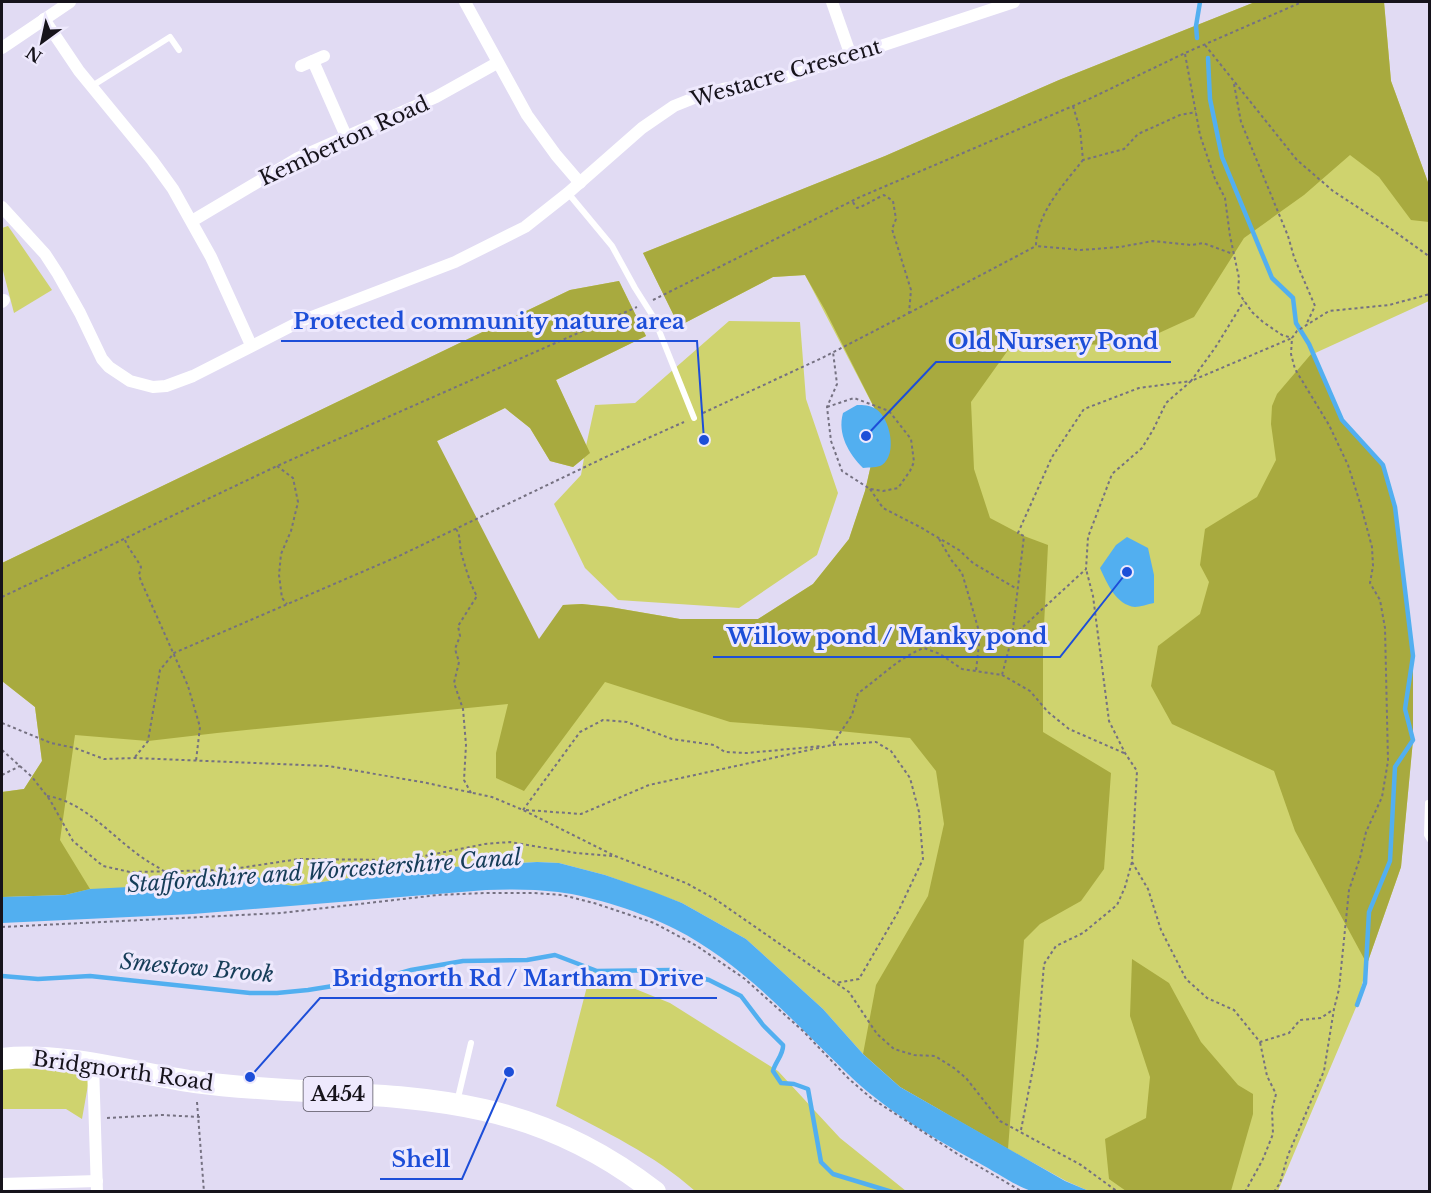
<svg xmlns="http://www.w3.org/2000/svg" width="1431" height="1193" viewBox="0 0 1431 1193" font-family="'Libre Baskerville',serif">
	<rect width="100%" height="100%" fill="#e1dbf3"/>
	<!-- green -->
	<g fill="#cfd36e">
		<path d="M1255,2H1384L1391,81L1429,185V301L1313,354L1342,420L1383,465L1395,507L1413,656V740L1401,867L1367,964L1357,1005L1278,1191H1089L1066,1181L952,1118L863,1054L823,1009L746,939L682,903L605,875L559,863L537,862L453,867L371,875L294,886L266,882L258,878L207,876L149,886L65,895L2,897V792L24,789L42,761L35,707L2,681V563L570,290L619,281L646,336L556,380L586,446L595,405L635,403L729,321L800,322L806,399L838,493L817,555L739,608L618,600L585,568L554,504L581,475L584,458L573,467L550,461L530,428L505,408L437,441L509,704L563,605L582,604L610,607L680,619H758L813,584L849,539L865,491L881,421L805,275L773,277L679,326L643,253L885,156L1059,80Z"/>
		<path d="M8,226L52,290L14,313L2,267V228Z"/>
		<path d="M591,971L670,1003L778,1071L840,1138L906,1191H695C655,1155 604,1131 556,1106Z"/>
		<path d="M2,1062L91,1068L82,1119L66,1109H2Z"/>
	</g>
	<!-- forest -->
	<g fill="#a8aa3f">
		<path d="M1255,2H1384L1391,81L1429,185V222L1411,220L1379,177L1350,155L1304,195L1244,238L1194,317L1137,343L1079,345L1016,339L971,402L974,469L990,518L1024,536L1048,545L1043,646V732L1111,773L1104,869L1081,901L1040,924L1024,940L1008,1149L900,1087L863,1054L876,985L928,896L944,824L936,771L910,738L809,728L730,722L605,682L524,791L496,778V753L508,704L217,733L148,741L75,735L60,840L90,889L65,895L2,897V792L24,789L42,761L35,707L2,681V563L570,290L619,281L646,336L556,380L590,453L573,467L550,461L530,428L505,408L437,441L539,639L563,605L582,604L610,607L680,619H758L813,584L849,539L865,491L881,421L825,310L805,275L773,277L679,326L643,253L885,156L1059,80Z"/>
		<path d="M1312,353L1342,420L1383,465L1396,516L1413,656V740L1401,867L1367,964L1295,831L1274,771L1172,724L1151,686L1158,646L1200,614L1209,582L1200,565L1205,529L1257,497L1276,460L1271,424L1272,406L1277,394Z"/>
		<path d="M1132,959L1169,983L1201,1042L1238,1085L1253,1094V1114L1231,1191H1126L1109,1179L1105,1139L1146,1118L1150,1077L1130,1016Z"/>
	</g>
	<!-- water -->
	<g fill="#52aff0">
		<path d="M857,405C863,405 870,405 876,409C890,418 898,454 882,465C877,468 870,467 863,468C849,454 837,434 843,413Z"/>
		<path d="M1127,537L1148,548L1154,575V603C1148,604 1140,607 1135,607C1116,605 1107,583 1100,568L1116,545Z"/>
		<path d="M537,862L559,863L605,875L654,892L682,903L746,939L823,1009L863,1054L900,1087L1065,1181L1089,1191C1075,1192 1042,1193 1031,1191C1014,1185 994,1171 979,1163C933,1138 885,1110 848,1074C793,1022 744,964 675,929C644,913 592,896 558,892C534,889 510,889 486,890L193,914L2,923V897L65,895L90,889L149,886L207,876L253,874L266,882L294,886L371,875L453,867Z"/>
	</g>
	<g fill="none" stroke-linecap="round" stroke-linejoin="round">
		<!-- stream -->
		<g stroke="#52aff0" stroke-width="4.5">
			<path d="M1197,38L1196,26L1200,2"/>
			<path d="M1208,58L1210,99L1222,157L1272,278L1293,298L1296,323L1309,344L1342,420L1383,465L1395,507L1413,656L1405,709L1413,740L1395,767L1390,861L1369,912L1365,983L1357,1005"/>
			<path d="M2,976L38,979L90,976L250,993H277L308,990L383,978L411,970L463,961L527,960L555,955L597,971L672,970L709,980L741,996L763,1025L783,1045C784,1054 775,1062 773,1071L781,1083L794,1084L808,1089L821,1162L833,1174L892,1192"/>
		</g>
		<!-- path -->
		<g stroke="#757181" stroke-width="2" stroke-dasharray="3 3" stroke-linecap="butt">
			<path d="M1205,45L1297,160L1333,191L1391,229L1430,257"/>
			<path d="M1185,54L1200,135L1215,179L1225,198L1230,236L1239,278L1238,292L1252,312L1263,322L1282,335L1292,338"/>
			<path d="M1234,84L1241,122L1288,236L1294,257L1315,306L1306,325"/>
			<path d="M1073,106L1080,129L1083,160L1124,149L1138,134L1180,115L1196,112"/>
			<path d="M1083,160C1064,184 1036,214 1036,246L1081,250L1120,247L1153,241L1191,245L1203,243L1233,254"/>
			<path d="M653,300L860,197L1087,100L1185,53L1302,2"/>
			<path d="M909,313L1036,246"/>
			<path d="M827,407L854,398L889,411L911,439L914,462L910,471L898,488L883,491L870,489L842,471L831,441L827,407L837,384L833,352"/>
			<path d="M703,413L822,358L909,313L911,290L892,229L896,219L893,201L884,195C874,199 867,205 857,208L852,201"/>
			<path d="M277,466L293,478L298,502L291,531L281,554L279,575L282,598L287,604"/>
			<path d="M870,489L883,508L920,527L959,550L973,563L1017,589"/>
			<path d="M456,529C461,536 459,543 461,552C464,563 471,587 477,596L458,626L460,636L455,649L459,662L454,683L463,709L466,745L464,780L471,793"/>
			<path d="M939,539L952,561L962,573L970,600L980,635L976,671"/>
			<path d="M125,540C129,550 136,557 141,567L139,575L141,581L188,686L200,727L196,761"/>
			<path d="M2,597L277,466L637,307"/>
			<path d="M1012,637L1024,536L1018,533L1052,457L1084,409L1139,388L1191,381L1215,348L1244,301"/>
			<path d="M1002,675L1030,691L1048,712L1069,729L1124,753"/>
			<path d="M2,723L51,743L75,748L104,759L135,758L328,766L422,782L492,797L523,810L615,856L686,883L715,899L849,992L877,1034L894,1049L914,1055L935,1056L954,1068L966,1078L1000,1121L1081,1165L1118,1192"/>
			<path d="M833,745L876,742L891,751L910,778L919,812L923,859L898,912L859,979L835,983"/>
			<path d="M2,750L32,777L50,800L73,841L103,866L130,872L226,870L299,859L404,860L485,844L510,842L576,853L612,856"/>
			<path d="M135,757L148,741L160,670L174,653L399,556L610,455L684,422"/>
			<path d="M2,775L20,766"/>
			<path d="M47,796C82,801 109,833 136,853C145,860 154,865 164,871"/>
			<path d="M523,810L580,732L603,720L627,722L672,739L714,745L725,752L747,753L822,746"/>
			<path d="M526,810L581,814L649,785L832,745L852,715L858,693C880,678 899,657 924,648L940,654L962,669L1002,675L1012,637L1086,569L1088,537L1112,474L1142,448L1153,430L1166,403L1191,381L1292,338"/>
			<path d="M1132,862L1148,889L1161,930L1186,979L1207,998L1234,1010L1260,1042L1289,1033L1300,1020L1321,1018L1334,1009"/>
			<path d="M2,927L281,913L438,895L486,893H534L562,895L594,903L654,923L697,946L745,979L803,1031L849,1079L871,1098L959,1155L1023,1192"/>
			<path d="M197,1102L204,1192"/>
			<path d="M107,1118L162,1115L200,1117"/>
			<path d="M1021,1130L1037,1048L1044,964L1056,946L1083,933L1117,905L1125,887L1132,862L1137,771L1125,753L1109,721L1093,596L1086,569"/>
			<path d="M1245,1192L1263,1159L1273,1134L1272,1110L1276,1094L1267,1076L1260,1042"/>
			<path d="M1274,1192L1280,1183L1288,1155L1324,1071L1334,1009L1339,989L1349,890L1360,858L1366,832L1382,797L1388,761L1385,628L1380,600L1370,583L1373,566L1372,547L1361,506L1348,465L1329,425L1295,369L1291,354L1292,338L1297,331L1329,311L1389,305L1430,294"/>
		</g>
		<!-- lane -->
		<g stroke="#fff" stroke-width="6">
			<path d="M92,86L170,37L179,50"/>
			<path d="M568,193L612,246L635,288L654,318L694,418"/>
			<path d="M1428,803L1427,835L1430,840"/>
			<path d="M457,1102L471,1043"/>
		</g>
		<!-- street -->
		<g stroke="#fff" stroke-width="12">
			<path d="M465,2L527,115L556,155L580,183"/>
			<path d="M832,2L851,56"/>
			<path d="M44,19L79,71L152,160L173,189L211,257L251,345"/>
			<path d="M2,48L70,2"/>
			<path d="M313,61L346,136"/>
			<path d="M301,66L324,56"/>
			<path d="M2,207L45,254L58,274L80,313L102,359L109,367L130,381L153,387L166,386L193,376L301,321L455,262L525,227L568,193L642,128L674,106L699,96L723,89L787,77L1014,2"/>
			<path d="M192,221L298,158L436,97L497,63"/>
			<path d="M2,302L4,300"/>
			<path d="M93,1065L97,1192"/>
			<path d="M2,1184L97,1181"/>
		</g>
		<!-- highway -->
		<path stroke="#fff" stroke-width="22" d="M2,1059C62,1052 134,1073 195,1082C291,1095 390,1089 484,1110C547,1124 605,1153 655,1192"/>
	</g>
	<g text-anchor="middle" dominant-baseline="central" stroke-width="6" stroke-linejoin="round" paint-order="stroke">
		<!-- shield labels -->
		<rect fill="#eee9fd" stroke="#57535f" stroke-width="1.5" x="303.5" y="1077" width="69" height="34" rx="4.5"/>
		<g font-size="20" font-weight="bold" fill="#16131b">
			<text x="338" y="1094">A454</text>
		</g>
		<!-- street labels -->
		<g font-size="21" fill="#16131b" stroke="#eee9fd">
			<text transform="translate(786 73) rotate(-16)">Westacre Crescent</text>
			<text transform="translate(344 141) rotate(-25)">Kemberton Road</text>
			<text transform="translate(123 1071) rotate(8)">Bridgnorth Road</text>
		</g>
		<!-- water labels -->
		<g font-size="22" font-style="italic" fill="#163d58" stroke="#eee9fd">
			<text transform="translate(324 871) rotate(-4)">Staffordshire and Worcestershire Canal</text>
			<text transform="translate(197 968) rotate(5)">Smestow Brook</text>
		</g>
	</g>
	<!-- callouts -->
	<path fill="none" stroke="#1d4ed8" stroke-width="2" d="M704 440L697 341H281M866 436L936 362H1171M1127 572L1060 657H713M250 1077L320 998H717M509 1072L462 1179H380"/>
	<g fill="#1d4ed8" stroke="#eee9fd" stroke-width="2">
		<circle cx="704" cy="440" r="6"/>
		<circle cx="866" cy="436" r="6"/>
		<circle cx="1127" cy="572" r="6"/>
		<circle cx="250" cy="1077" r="6"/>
		<circle cx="509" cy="1072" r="6"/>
	</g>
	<g font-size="22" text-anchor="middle" font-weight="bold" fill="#1d4ed8" stroke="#eee9fd" stroke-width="6" stroke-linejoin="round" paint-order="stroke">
		<text x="489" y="329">Protected community nature area</text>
		<text x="1053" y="349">Old Nursery Pond</text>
		<text x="887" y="644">Willow pond / Manky pond</text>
		<text x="518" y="986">Bridgnorth Rd / Martham Drive</text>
		<text x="421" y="1167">Shell</text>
	</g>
	<!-- border -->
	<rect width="1431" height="1193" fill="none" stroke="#16131b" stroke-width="6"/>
	<!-- north arrow -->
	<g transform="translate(42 42) rotate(213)" stroke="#eee9fd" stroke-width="4.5" paint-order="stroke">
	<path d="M0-4.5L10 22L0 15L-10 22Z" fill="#16131b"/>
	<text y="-9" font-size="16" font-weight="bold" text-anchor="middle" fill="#16131b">N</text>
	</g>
</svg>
